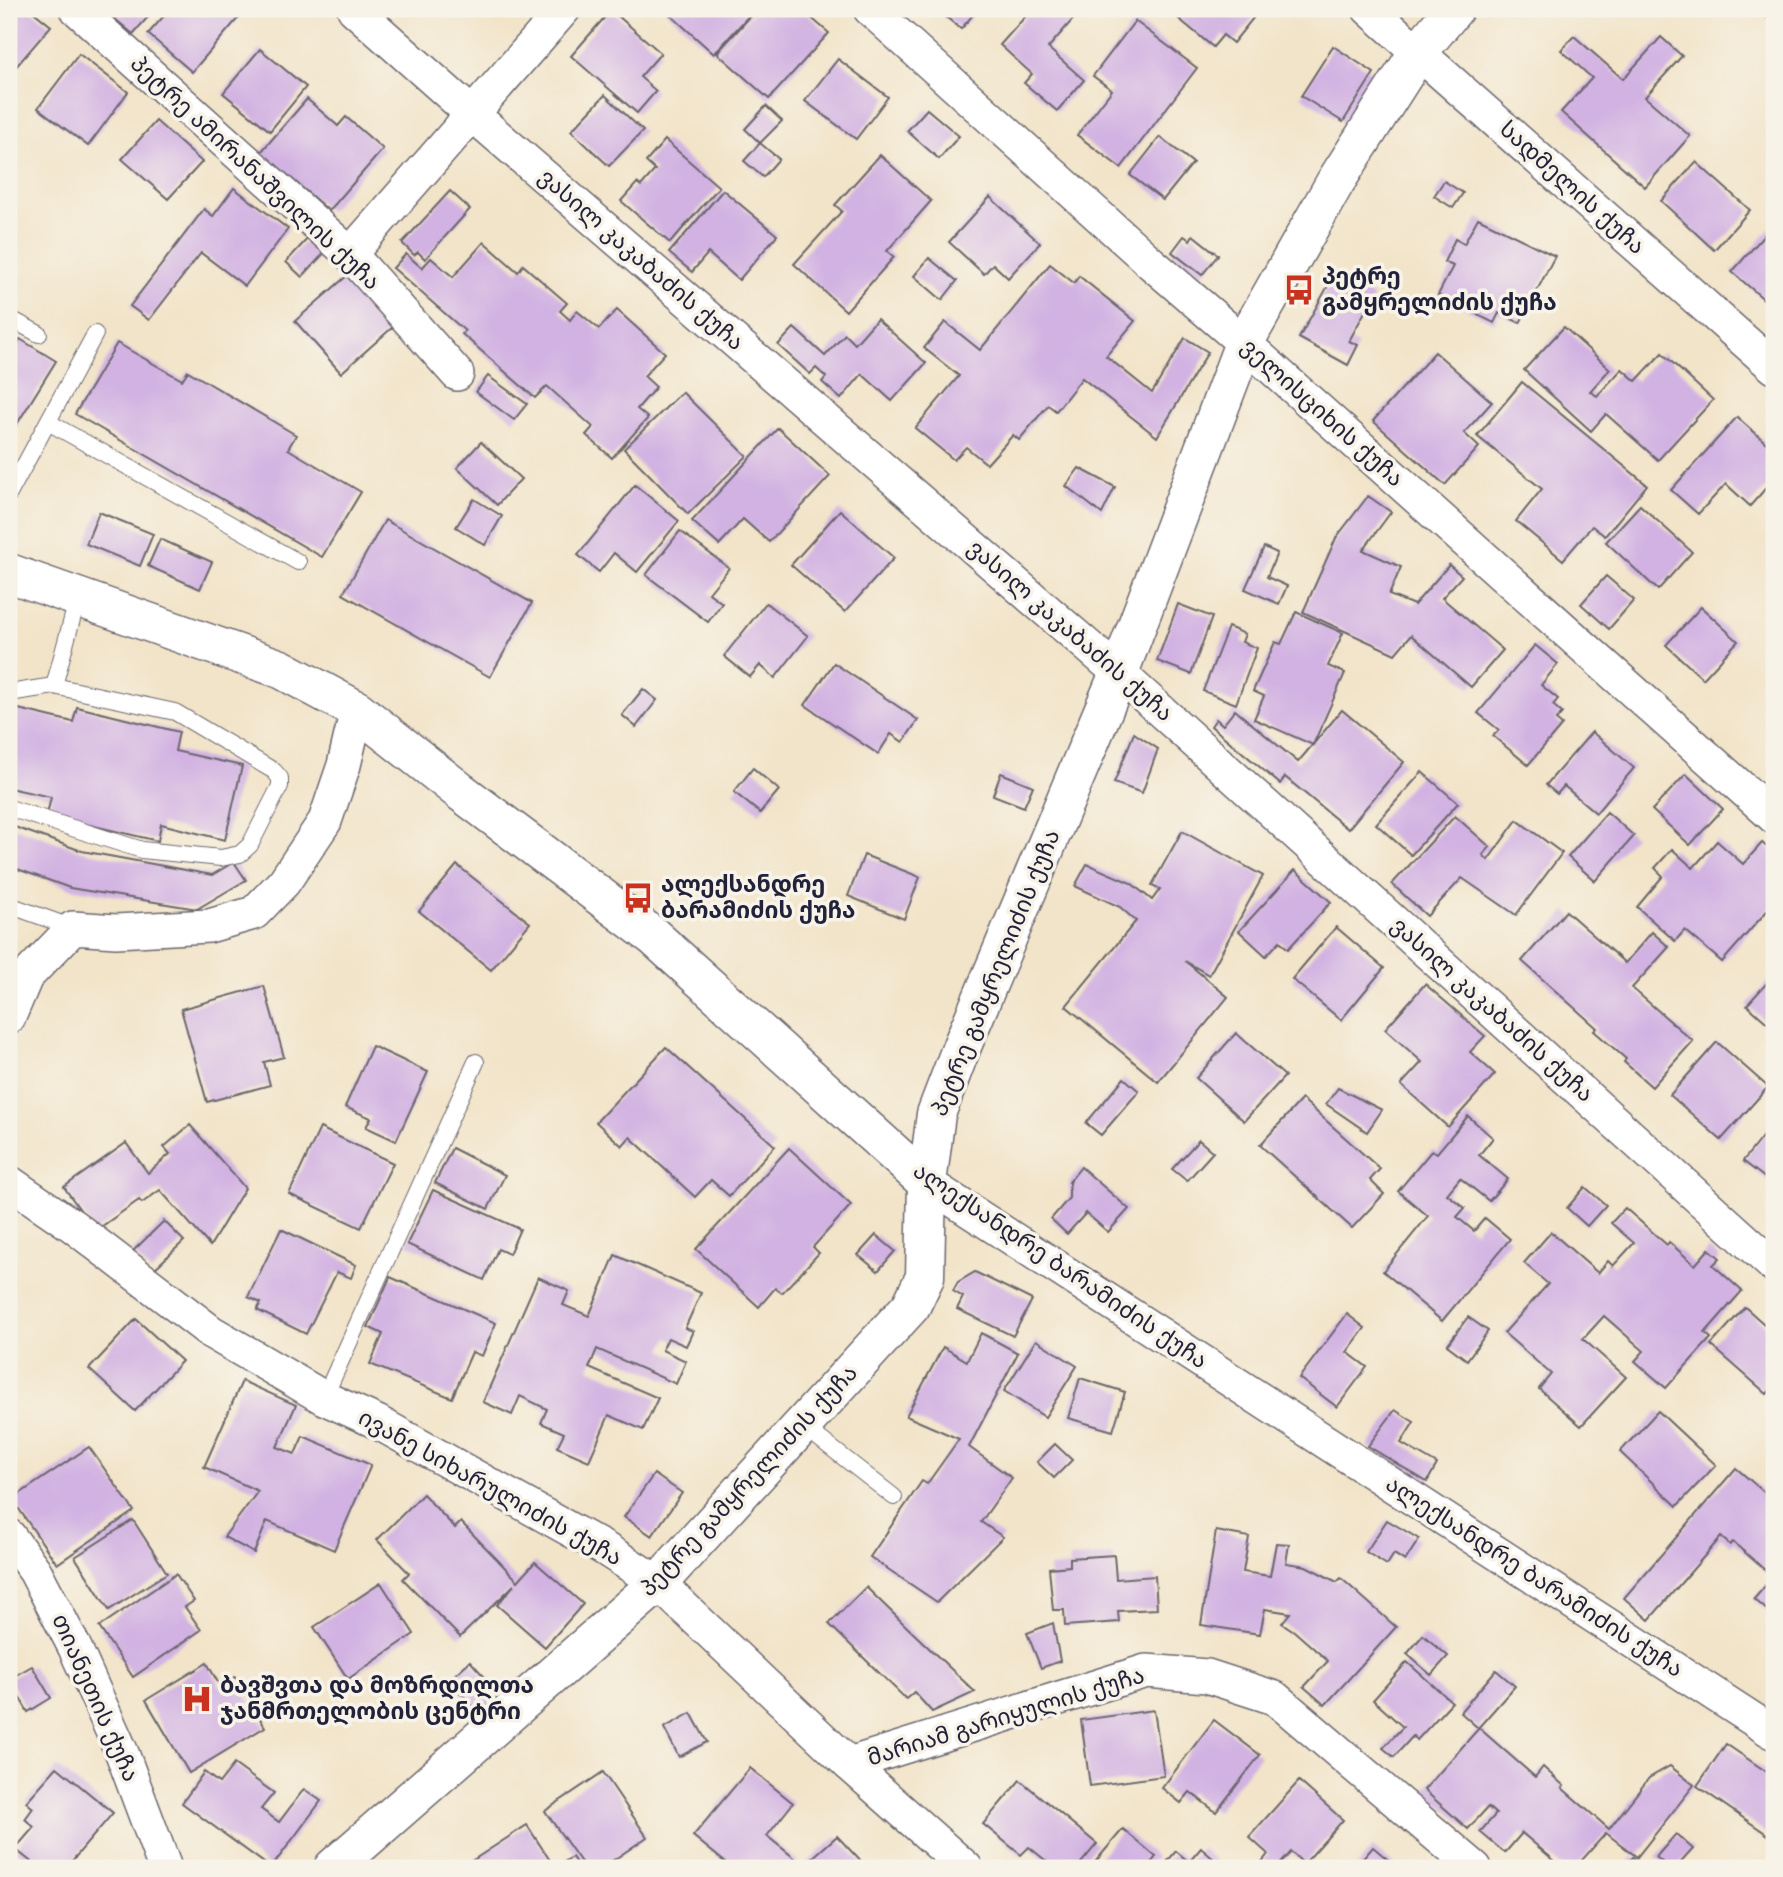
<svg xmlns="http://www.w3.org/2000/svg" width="1783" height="1877" viewBox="0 0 1783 1877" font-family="'Balsamiq Sans','Noto Sans Georgian',sans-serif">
	<rect width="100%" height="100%" fill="#f7f3e8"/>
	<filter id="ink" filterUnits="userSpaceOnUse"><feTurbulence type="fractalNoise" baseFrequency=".0143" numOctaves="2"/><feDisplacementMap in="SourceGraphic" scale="14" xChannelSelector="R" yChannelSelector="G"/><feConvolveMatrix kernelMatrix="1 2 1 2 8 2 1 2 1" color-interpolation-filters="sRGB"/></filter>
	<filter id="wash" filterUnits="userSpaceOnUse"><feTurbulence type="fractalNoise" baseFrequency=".00686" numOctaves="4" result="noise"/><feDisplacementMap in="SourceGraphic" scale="28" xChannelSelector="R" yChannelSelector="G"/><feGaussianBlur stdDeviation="1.57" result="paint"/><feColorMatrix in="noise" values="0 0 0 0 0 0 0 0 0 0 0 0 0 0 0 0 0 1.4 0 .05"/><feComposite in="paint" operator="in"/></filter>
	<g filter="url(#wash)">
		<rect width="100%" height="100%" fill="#f2e4c9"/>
		<g id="blocks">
			<!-- building -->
			<g fill="#d2b2e2">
				<path d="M9,9H30L51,26L9,75Z"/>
				<path d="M114,9H155L133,34L109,14Z"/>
				<path d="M170,9H246L192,72L148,34Z"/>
				<path d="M666,9H755L714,54L665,10Z"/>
				<path d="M757,9H801L829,33L769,99L717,53Z"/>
				<path d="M936,9H978L961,29Z"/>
				<path d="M1032,9H1082L1048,48L1084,80L1057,111L1024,83L1032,74L1000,45Z"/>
				<path d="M1167,9H1244L1254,17L1233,43L1223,35L1213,47Z"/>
				<path d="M1758,9H1774V24Z"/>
				<path d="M611,10L661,53L640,77L656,91L637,113L571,56Z"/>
				<path d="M1135,21L1197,68L1121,168L1077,135L1112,90L1093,76Z"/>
				<path d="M1574,36L1623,79L1661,37L1682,56L1645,97L1690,136L1645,187L1561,112L1592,78L1561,50Z"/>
				<path d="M1333,46L1374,73L1343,122L1301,96Z"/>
				<path d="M260,49L306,87L270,131L223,93Z"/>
				<path d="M79,54L128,92L88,146L38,108Z"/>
				<path d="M838,59L888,97L856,139L805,101Z"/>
				<path d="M605,95L643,131L609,166L571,131Z"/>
				<path d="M307,99L338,126L346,117L383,149L329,211L261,152Z"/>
				<path d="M766,106L782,121L760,143L745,129Z"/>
				<path d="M927,109L959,136L939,159L907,131Z"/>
				<path d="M156,121L202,162L168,199L122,159Z"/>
				<path d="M1160,137L1193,163L1163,200L1130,175Z"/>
				<path d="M665,140L719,187L670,243L621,201L637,183L641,186L655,170L646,162Z"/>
				<path d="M760,143L779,159L763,177L744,161Z"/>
				<path d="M880,155L931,201L887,251L894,257L846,311L794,264L842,211L835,205Z"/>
				<path d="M1696,162L1750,210L1714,250L1661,201Z"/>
				<path d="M1444,181L1463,193L1453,208L1434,196Z"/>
				<path d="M234,188L288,229L245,286L201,253L149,320L130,306L204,209L213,216Z"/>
				<path d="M723,190L777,235L739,280L708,253L692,272L669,253Z"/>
				<path d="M450,191L470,209L425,259L418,252L414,255L402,243Z"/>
				<path d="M990,197L1040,243L1008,278L993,264L984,274L949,242Z"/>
				<path d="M1478,218L1555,256L1520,323L1499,313L1494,323L1438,295L1453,266L1444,262L1455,239L1464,244Z"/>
				<path d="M1774,224V308L1732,272Z"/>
				<path d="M1193,235L1218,255L1202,275L1172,252L1184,236L1190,240Z"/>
				<path d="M310,236L326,251L302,277L286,262Z"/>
				<path d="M484,242L518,272L523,265L567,303L560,311L570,320L577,311L599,329L617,310L665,353L644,376L656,387L637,409L648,418L612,458L586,435L593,427L547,386L535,398L462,334L465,331L393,268L406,254L422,268L431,258L453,277Z"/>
				<path d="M929,258L957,281L942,300L914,276Z"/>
				<path d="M1050,264L1074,283L1079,276L1135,321L1106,356L1152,393L1185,338L1208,352L1157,437L1082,378L1056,411L1048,405L1019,440L1013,435L987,464L966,447L954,460L915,428L959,376L924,348L945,322L980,350Z"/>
				<path d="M348,275L394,326L341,373L295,321Z"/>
				<path d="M1334,275L1373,297L1349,341L1358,345L1348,365L1299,338Z"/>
				<path d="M877,319L926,363L892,401L862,374L841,399L822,382L826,377L816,368L810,374L778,345L794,328L825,356L845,334L855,344Z"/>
				<path d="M1564,327L1610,369L1590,391L1597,396L1622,369L1636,381L1662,353L1713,400L1658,460L1606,414L1591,431L1524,370Z"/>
				<path d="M20,339L56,361L9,437V341L16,345Z"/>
				<path d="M117,343L182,380L188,371L296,435L288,449L361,492L322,557L75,414Z"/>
				<path d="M1435,352L1492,402L1464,433L1479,447L1445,485L1373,421Z"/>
				<path d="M488,376L527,404L514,420L476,392Z"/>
				<path d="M1522,382L1647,485L1605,536L1592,526L1563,560L1516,521L1542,489L1477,436Z"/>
				<path d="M682,392L747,456L688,514L624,449Z"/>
				<path d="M1737,417L1774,450V466L1771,469L1774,472V479L1750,506L1726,484L1698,514L1671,490Z"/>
				<path d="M778,428L830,476L769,542L743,519L719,545L692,521Z"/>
				<path d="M481,442L521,479L497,505L457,468Z"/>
				<path d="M1079,468L1115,487L1102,514L1066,486Z"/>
				<path d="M635,485L679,521L637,572L614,553L599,572L578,555Z"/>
				<path d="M1368,496L1391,512L1363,550L1401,567L1389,595L1414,605L1449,565L1462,576L1442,598L1503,650L1471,687L1411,635L1395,654L1303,612L1336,538Z"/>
				<path d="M474,499L502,516L485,545L456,527Z"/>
				<path d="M1640,505L1692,552L1658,590L1606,542Z"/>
				<path d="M840,510L894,558L845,612L791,565Z"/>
				<path d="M99,512L153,534L140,566L86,544Z"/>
				<path d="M385,520L532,603L490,677L343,594Z"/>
				<path d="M680,531L729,568L709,593L722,603L708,622L646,575Z"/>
				<path d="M160,539L212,562L200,589L148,566Z"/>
				<path d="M1264,547L1277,553L1267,577L1287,586L1279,604L1245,589Z"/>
				<path d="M1606,576L1634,600L1609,629L1581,604Z"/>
				<path d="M766,603L808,636L775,678L760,665L750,677L724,656Z"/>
				<path d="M1178,604L1212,617L1191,674L1157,661Z"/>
				<path d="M1701,607L1738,641L1703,679L1666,645Z"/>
				<path d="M1296,612L1343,633L1328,666L1345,673L1313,745L1254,719L1264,696L1253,691L1275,642L1281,644Z"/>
				<path d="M1228,627L1245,634L1242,642L1257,648L1236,704L1203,691Z"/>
				<path d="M1535,645L1558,664L1541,685L1558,699L1553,705L1562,713L1556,720L1562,725L1528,765L1493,736L1499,730L1478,713Z"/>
				<path d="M834,663L918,720L903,742L891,734L878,754L805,705Z"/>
				<path d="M643,689L657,700L636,727L622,715Z"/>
				<path d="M10,707L73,722L77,707L179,732L175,751L242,766L225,840L161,824L158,841L47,815L51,797L9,788Z"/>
				<path d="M1235,710L1298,762L1342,710L1404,762L1348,829L1285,777L1280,784L1211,726L1216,719L1223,725Z"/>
				<path d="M1592,732L1634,768L1596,813L1564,786L1557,794L1546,785Z"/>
				<path d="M1134,733L1158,749L1142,793L1114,783Z"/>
				<path d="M753,768L779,790L760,813L734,792Z"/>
				<path d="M1422,772L1458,803L1411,855L1376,824Z"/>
				<path d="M1001,773L1033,786L1024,807L993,795Z"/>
				<path d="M1686,774L1723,809L1690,845L1652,810Z"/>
				<path d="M1607,812L1634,836L1595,881L1568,857Z"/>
				<path d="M1455,816L1490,847L1483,855L1488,860L1517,820L1562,853L1516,915L1462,878L1427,916L1392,884Z"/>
				<path d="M9,825L82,851L212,875L234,862L246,880L197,909L70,888L9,866Z"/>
				<path d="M1182,831L1263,876L1209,975L1185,961L1228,997L1158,1082L1066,1006L1136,921L1120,907L1075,886L1087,864L1131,883L1152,900L1160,889L1152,885Z"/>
				<path d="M1717,841L1743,864L1762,843L1774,853V877L1768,884L1774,889V903L1722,962L1685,930L1675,941L1637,907L1663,876L1655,868L1672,849L1693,868Z"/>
				<path d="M864,855L920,877L904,919L848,896Z"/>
				<path d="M457,865L530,923L491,970L419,911Z"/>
				<path d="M1295,870L1331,902L1288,949L1280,941L1266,956L1239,931Z"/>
				<path d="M1566,911L1625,963L1652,932L1669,947L1632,988L1693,1041L1652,1087L1624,1062L1626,1059L1594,1031L1597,1028L1522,961Z"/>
				<path d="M1336,927L1384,968L1341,1020L1292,979Z"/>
				<path d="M1774,975V1029L1747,1005Z"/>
				<path d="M1425,984L1485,1036L1470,1052L1495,1074L1448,1127L1401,1085L1422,1062L1385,1029Z"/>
				<path d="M264,986L284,1057L264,1062L270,1085L207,1102L181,1009Z"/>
				<path d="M1236,1033L1285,1076L1244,1121L1196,1078Z"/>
				<path d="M1717,1042L1768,1087L1721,1140L1670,1095Z"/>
				<path d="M372,1046L428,1072L396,1141L366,1127L371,1118L345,1107Z"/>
				<path d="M666,1047L775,1146L729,1196L711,1180L695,1197L630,1137L622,1146L596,1122Z"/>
				<path d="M1124,1078L1139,1091L1101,1135L1086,1123Z"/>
				<path d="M1338,1088L1382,1110L1367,1132L1326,1104Z"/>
				<path d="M1302,1099L1380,1169L1370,1180L1384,1194L1352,1228L1260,1145Z"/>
				<path d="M1468,1116L1493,1138L1479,1155L1508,1179L1489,1201L1460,1178L1447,1194L1465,1208L1457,1217L1474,1231L1485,1218L1510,1239L1442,1321L1383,1271L1428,1216L1398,1191L1432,1150L1437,1153Z"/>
				<path d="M1774,1122V1185L1743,1161Z"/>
				<path d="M190,1125L245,1188L210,1246L160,1190L142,1203L139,1200L95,1231L64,1187L126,1143L148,1173L170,1154L164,1147Z"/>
				<path d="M320,1128L393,1163L361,1228L289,1194Z"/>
				<path d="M1199,1140L1213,1152L1187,1181L1172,1169Z"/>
				<path d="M452,1148L505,1175L488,1209L435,1183Z"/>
				<path d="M789,1148L851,1205L813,1247L819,1253L782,1293L775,1288L759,1307L696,1249Z"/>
				<path d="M1081,1167L1129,1209L1108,1232L1086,1213L1067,1234L1051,1219L1069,1198V1182Z"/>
				<path d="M1585,1187L1606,1205L1587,1226L1567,1208Z"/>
				<path d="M433,1190L520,1229L509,1254L498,1249L484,1280L407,1244Z"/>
				<path d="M1625,1208L1667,1245L1669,1242L1695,1265L1709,1249L1720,1258L1713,1265L1742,1291L1705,1333L1711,1338L1666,1388L1635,1361L1644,1351L1604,1316L1583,1339L1626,1377L1581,1426L1539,1389L1551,1374L1504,1333L1548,1284L1524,1263L1551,1232L1598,1273L1608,1261L1613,1266L1634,1243L1611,1223Z"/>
				<path d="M164,1221L184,1241L151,1272L132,1252Z"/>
				<path d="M281,1229L356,1265L351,1278L337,1272L306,1334L257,1310L261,1303L248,1297Z"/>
				<path d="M876,1235L895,1251L878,1271L858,1255Z"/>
				<path d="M615,1255L701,1293L685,1328L693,1331L686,1346L668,1338L662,1350L686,1361L676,1384L597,1349L589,1368L658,1398L643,1430L609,1415L589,1461L557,1447L564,1433L541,1423L547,1409L520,1396L512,1415L483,1402L538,1277L569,1291L563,1305L589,1316Z"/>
				<path d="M975,1272L1032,1300L1013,1336L957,1309L963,1297L953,1291L958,1282Z"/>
				<path d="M390,1277L496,1323L482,1356L472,1352L452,1398L370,1364L383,1334L368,1327Z"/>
				<path d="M1745,1307L1774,1333V1386L1767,1394L1711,1345Z"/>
				<path d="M1347,1314L1365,1328L1347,1352L1367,1367L1337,1407L1299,1378Z"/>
				<path d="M1468,1317L1488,1331L1467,1360L1447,1345Z"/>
				<path d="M136,1319L182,1361L135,1411L89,1369Z"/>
				<path d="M981,1333L1018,1353L969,1447L1012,1478L981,1522L1003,1537L937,1602L870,1557L922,1481L927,1484L959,1439L906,1416L943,1347L967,1361Z"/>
				<path d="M1036,1340L1077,1366L1045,1417L1004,1391Z"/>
				<path d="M1080,1378L1125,1392L1113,1431L1068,1418Z"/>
				<path d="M242,1381L296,1405L277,1447L295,1454L303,1436L371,1465L334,1550L267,1521L254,1553L224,1537L258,1491L204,1467Z"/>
				<path d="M1395,1410L1414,1422L1401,1443L1437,1464L1427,1482L1368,1446Z"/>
				<path d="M1658,1411L1716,1465L1677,1506L1620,1452Z"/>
				<path d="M1055,1444L1072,1460L1054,1478L1037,1462Z"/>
				<path d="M89,1447L134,1511L57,1564L12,1499Z"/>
				<path d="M1736,1468L1771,1498L1774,1494V1616L1754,1599L1773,1577L1733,1542L1730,1545L1721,1537L1649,1620L1624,1598Z"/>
				<path d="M654,1474L682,1493L652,1536L624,1517Z"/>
				<path d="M423,1494L455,1528L461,1522L518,1581L535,1562L583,1604L545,1647L497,1605L514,1585L460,1637L403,1579L409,1573L377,1540Z"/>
				<path d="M133,1520L167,1573L109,1610L75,1557Z"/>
				<path d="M1387,1520L1419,1539L1405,1561L1394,1554L1387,1565L1366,1552Z"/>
				<path d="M1216,1531L1249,1537L1243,1572L1270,1576L1276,1543L1289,1544L1286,1563L1306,1566L1337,1582L1341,1578L1396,1627L1325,1705L1304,1687L1328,1661L1294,1631L1282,1623L1290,1613L1265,1609L1260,1634L1201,1625Z"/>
				<path d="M1114,1555L1116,1579L1155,1576L1157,1609L1118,1611L1119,1622L1065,1626L1064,1610H1053L1049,1568L1070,1566V1558Z"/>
				<path d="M176,1574L194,1601L185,1607L201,1630L133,1677L99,1627Z"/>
				<path d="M381,1583L414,1634L348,1679L314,1627Z"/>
				<path d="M866,1587L907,1627L975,1692L932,1712L914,1692L906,1699L870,1664L829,1624Z"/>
				<path d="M1053,1623L1060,1661L1041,1668L1027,1633Z"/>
				<path d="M1423,1635L1448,1656L1431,1675L1407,1654Z"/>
				<path d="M470,1661L502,1696L481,1715L449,1680Z"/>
				<path d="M1407,1662L1452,1702L1417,1740L1413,1736L1394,1757L1383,1748L1403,1727L1373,1700Z"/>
				<path d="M207,1663L220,1686L235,1677L265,1727L189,1773L146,1700Z"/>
				<path d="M32,1666L51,1698L28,1712L9,1679Z"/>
				<path d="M1496,1670L1515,1686L1478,1728L1460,1712Z"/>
				<path d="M1154,1710L1164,1776L1090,1786L1081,1720Z"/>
				<path d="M691,1713L707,1742L679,1757L664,1728Z"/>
				<path d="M1214,1720L1260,1755L1216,1812L1190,1792L1181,1803L1162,1788Z"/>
				<path d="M1479,1728L1535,1777L1543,1767L1564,1786L1562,1788L1609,1829L1649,1778L1670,1766L1694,1785L1637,1857L1606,1833L1575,1868H1563L1522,1833L1505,1853L1480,1832L1496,1814L1488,1807L1468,1829L1424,1790Z"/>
				<path d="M1726,1744L1774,1777L1773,1798L1774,1799V1839L1697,1786Z"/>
				<path d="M234,1764L274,1793L261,1809L279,1822L304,1789L321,1801L271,1868L182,1803L204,1772L219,1783Z"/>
				<path d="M57,1767L113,1813L66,1868H39L15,1849L34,1827L25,1819L33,1808L26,1802Z"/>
				<path d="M750,1768L793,1803L767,1836L798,1861L792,1868H732L693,1836Z"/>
				<path d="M603,1772L647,1837L602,1868H585L545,1811Z"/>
				<path d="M1020,1780L1097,1844L1077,1868H1055L1029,1847L1021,1855L983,1824Z"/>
				<path d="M1299,1781L1343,1820L1304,1864L1291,1852L1277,1868H1267L1261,1863L1268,1854L1249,1837Z"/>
				<path d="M527,1825L555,1868L572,1857L579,1868H461Z"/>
				<path d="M1123,1829L1156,1857L1147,1868H1090Z"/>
				<path d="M1676,1834L1693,1849L1676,1868H1669L1656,1857Z"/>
				<path d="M837,1836L867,1868H801Z"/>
				<path d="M1373,1847L1398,1868H1355Z"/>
				<path d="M1201,1848L1224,1868H1162L1176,1851L1189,1862Z"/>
				<path d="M1633,1857L1646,1868H1622Z"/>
			</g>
		</g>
	</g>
	<g filter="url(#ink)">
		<use href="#blocks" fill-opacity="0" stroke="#6b666d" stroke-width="2"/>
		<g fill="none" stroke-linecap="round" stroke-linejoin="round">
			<!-- service casing -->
			<g stroke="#6b666d" stroke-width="18">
				<g id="service">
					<path d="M9,318L39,334"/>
					<path d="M48,422L298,562"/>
					<path d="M9,494L95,334"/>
					<path d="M54,686L78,597"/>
					<path d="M9,693L54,686L175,712L274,771L280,778V786L250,845L240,854L221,858L142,850L9,808"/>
					<path d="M9,905L73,928"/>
					<path d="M324,1398L476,1062"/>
					<path d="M802,1425L894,1497"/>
				</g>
			</g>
			<!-- minor casing -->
			<g stroke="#6b666d" stroke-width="36">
				<g id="minor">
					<path d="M77,9L350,254L457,374"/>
					<path d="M354,9L472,114L1119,673L1774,1266"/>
					<path d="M870,9L1151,263L1244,343L1774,817"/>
					<path d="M1369,9L1774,367"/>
					<path d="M350,254L564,9"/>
					<path d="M9,1017L26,977L73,928L116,931L209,926L254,913L284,882L325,821L344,765L357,710"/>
					<path d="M9,1182L73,1226L211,1332L324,1398L377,1422L605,1549L658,1583L849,1764L966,1868"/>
					<path d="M927,1183L1774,1733"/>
					<path d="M9,1536L35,1571L75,1648L122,1753L165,1868"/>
					<path d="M849,1764L1146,1671L1207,1676L1275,1698L1475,1868"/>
				</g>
			</g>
			<!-- tertiary casing -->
			<g stroke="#6b666d" stroke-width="41">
				<g id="tertiary">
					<path d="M9,573L281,669L357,710L461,792L653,936L927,1183"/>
					<path d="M333,1868L658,1583L911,1306L925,1277L927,1183L936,1114L962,1046L1119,673L1244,343L1336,181L1419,51L1454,9"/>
				</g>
			</g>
			<!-- service -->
			<use href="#service" stroke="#fff" stroke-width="16"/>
			<!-- minor -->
			<use href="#minor" stroke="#fff" stroke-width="33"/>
			<!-- tertiary -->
			<use href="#tertiary" stroke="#fff" stroke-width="38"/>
		</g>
	</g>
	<!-- icons -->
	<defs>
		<g id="bus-bare" transform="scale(2.415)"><path d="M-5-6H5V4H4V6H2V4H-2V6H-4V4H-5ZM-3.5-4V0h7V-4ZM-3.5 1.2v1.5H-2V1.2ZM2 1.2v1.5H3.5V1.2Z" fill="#c8321e" stroke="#f7f3e8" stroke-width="2.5" paint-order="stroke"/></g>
		<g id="hospital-bare" transform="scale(2.415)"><path d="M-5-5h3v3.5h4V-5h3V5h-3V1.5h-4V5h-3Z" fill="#c8321e" stroke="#f7f3e8" stroke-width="2.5" paint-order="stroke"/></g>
	</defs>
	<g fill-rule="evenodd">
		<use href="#bus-bare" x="1299" y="290"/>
		<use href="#bus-bare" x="638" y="898"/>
		<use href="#hospital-bare" x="197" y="1699"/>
	</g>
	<g text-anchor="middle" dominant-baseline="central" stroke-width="7" stroke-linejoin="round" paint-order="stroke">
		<!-- street labels -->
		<g font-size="23" fill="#22223b" stroke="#f7f3e8">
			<text transform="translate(255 173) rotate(43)">პეტრე ამირანაშვილის ქუჩა</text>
			<text transform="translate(1572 188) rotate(42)">სადმელის ქუჩა</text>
			<text transform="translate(641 260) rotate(41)">ვასილ კაკაბაძის ქუჩა</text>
			<text transform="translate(1322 413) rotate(42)">ველისციხის ქუჩა</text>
			<text transform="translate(1070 631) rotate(41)">ვასილ კაკაბაძის ქუჩა</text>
			<text transform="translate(996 973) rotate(-68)">პეტრე გამყრელიძის ქუჩა</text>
			<text transform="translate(1492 1010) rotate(42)">ვასილ კაკაბაძის ქუჩა</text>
			<text transform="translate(1060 1266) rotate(34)">ალექსანდრე ბარამიძის ქუჩა</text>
			<text transform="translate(749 1481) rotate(-47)">პეტრე გამყრელიძის ქუჩა</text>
			<text transform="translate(490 1488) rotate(29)">ივანე სიხარულიძის ქუჩა</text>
			<text transform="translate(1534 1577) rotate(33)">ალექსანდრე ბარამიძის ქუჩა</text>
			<text transform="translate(95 1698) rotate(66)">თიანეთის ქუჩა</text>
			<text transform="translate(1006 1717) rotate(-17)">მარიამ გარიყულის ქუჩა</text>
		</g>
		<!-- poi labels -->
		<g font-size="23" font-weight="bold" fill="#22223b" stroke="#f7f3e8" text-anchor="start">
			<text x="1322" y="277">პეტრე<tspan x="1322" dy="26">გამყრელიძის ქუჩა</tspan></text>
			<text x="661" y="885">ალექსანდრე<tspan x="661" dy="26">ბარამიძის ქუჩა</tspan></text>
			<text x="220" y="1686">ბავშვთა და მოზრდილთა<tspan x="220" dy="26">ჯანმრთელობის ცენტრი</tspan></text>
		</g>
	</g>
	<!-- margin -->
	<rect width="1783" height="1877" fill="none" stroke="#f7f3e8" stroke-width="35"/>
</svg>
